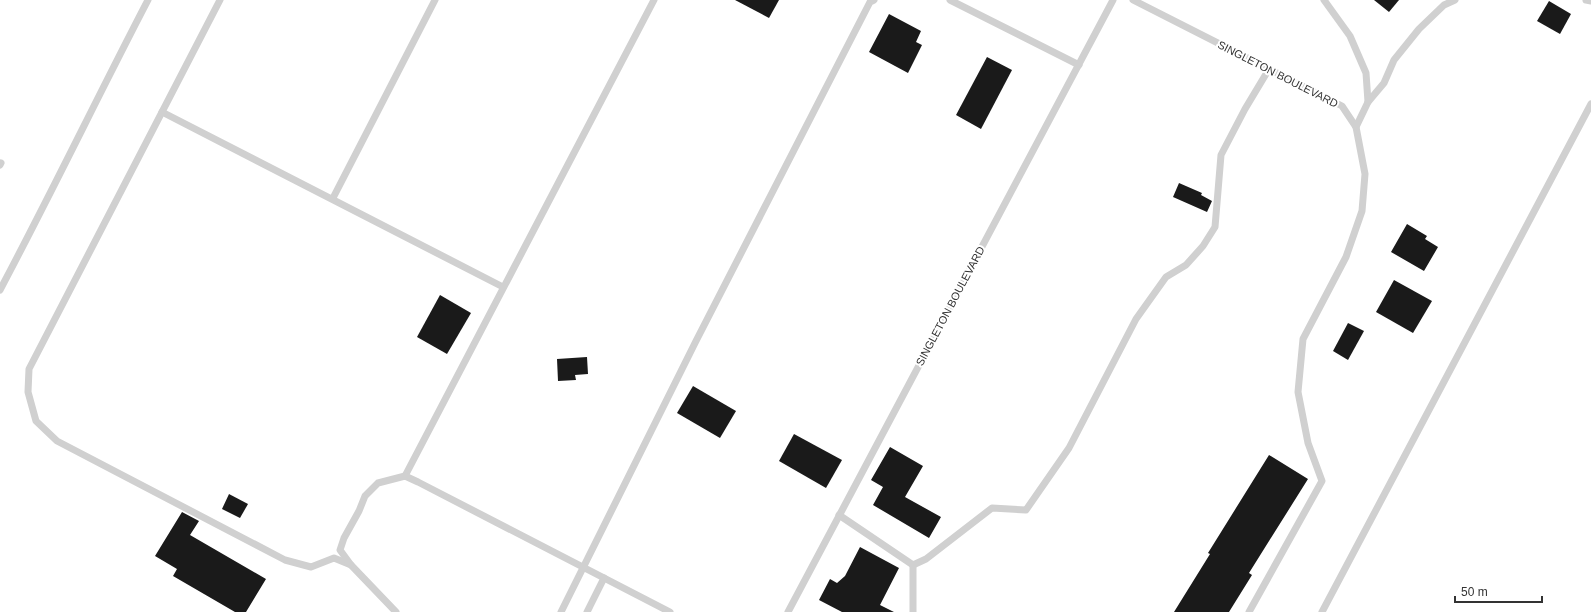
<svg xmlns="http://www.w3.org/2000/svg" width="1591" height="612" viewBox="0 0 1591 612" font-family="Arial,sans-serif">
	<rect width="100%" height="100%" fill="#fff"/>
	<!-- building -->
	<g fill="#1a1a1a">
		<path d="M735,0H779L769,18Z"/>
		<path d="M1374,0H1399L1389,12Z"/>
		<path d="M1549,1L1571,14L1560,34L1537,21Z"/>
		<path d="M889,14L921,31L916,42L922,45L908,73L869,52Z"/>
		<path d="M987,57L1012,70L981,129L956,115Z"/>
		<path d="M1179,183L1202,193L1201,195L1212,201L1207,212L1173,197Z"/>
		<path d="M1407,224L1427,236L1425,239L1438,247L1424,271L1391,252Z"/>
		<path d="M1394,280L1432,301L1413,333L1376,312Z"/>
		<path d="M440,295L471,313L447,354L417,337Z"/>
		<path d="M1348,323L1364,331L1348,360L1333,351Z"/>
		<path d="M587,357L588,374L575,375L576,380L558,381L557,359Z"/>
		<path d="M693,386L736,411L720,438L677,413Z"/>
		<path d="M794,434L842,460L826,488L779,461Z"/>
		<path d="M890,447L923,466L905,497L941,517L929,538L873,505L883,487L871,480Z"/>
		<path d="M1269,455L1308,479L1249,573L1252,575L1229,612H1174L1210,554L1208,553Z"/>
		<path d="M229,494L248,504L240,518L222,509Z"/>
		<path d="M182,512L199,521L190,535L266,579L246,612H235L173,576L177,569L155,556Z"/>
		<path d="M860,547L899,568L880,605L894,612H842L819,600L830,579L837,583L845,576Z"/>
	</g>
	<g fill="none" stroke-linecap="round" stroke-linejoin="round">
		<!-- service -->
		<g stroke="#d0d0d0" stroke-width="7">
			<path d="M220,0L29,369L28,392L36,421L57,441L285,560L311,567L334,558L351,565L396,612"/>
			<path d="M950,0L1079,65"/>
			<path d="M1133,0L1342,106L1356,127L1365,174L1362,211L1346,257L1303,339L1298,392L1308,443L1322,481L1249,612"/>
			<path d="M1324,0L1350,36L1366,73L1368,102L1356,127"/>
			<path d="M1586,0L1591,1"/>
			<path d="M1368,102L1384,83L1394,60L1419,29L1444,5L1455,0"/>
			<path d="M162,112L503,287"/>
			<path d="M0,165L1,163"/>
			<path d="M333,198L435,0"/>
			<path d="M0,290C51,194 98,96 148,0"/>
			<path d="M405,476L654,0"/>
			<path d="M839,515L913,565L926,559L992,508L1026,510L1069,448L1136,319L1166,277L1186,265L1203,246L1215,227L1221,155L1245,109L1269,69"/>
			<path d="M351,565L340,550L344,538L359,511L365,496L378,483L405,476L418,482L670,612"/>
			<path d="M561,612L696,341L870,2L874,0"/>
			<path d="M587,612L604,578"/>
			<path d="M788,612L1113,0"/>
			<path d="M913,612V565"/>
			<path d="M1322,612L1591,104"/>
		</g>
	</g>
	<g text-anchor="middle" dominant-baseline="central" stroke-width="4" stroke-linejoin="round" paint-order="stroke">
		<!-- street labels -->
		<g font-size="11" fill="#333" stroke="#fff">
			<text transform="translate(1278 74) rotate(27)">SINGLETON BOULEVARD</text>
			<text transform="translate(950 306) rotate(-62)">SINGLETON BOULEVARD</text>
		</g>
	</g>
	<!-- scale -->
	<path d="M1455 596v6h87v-6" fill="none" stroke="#333333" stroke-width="2"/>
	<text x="1461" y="596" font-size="12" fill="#333333" stroke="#ffffff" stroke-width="3" paint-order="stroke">50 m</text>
</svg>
